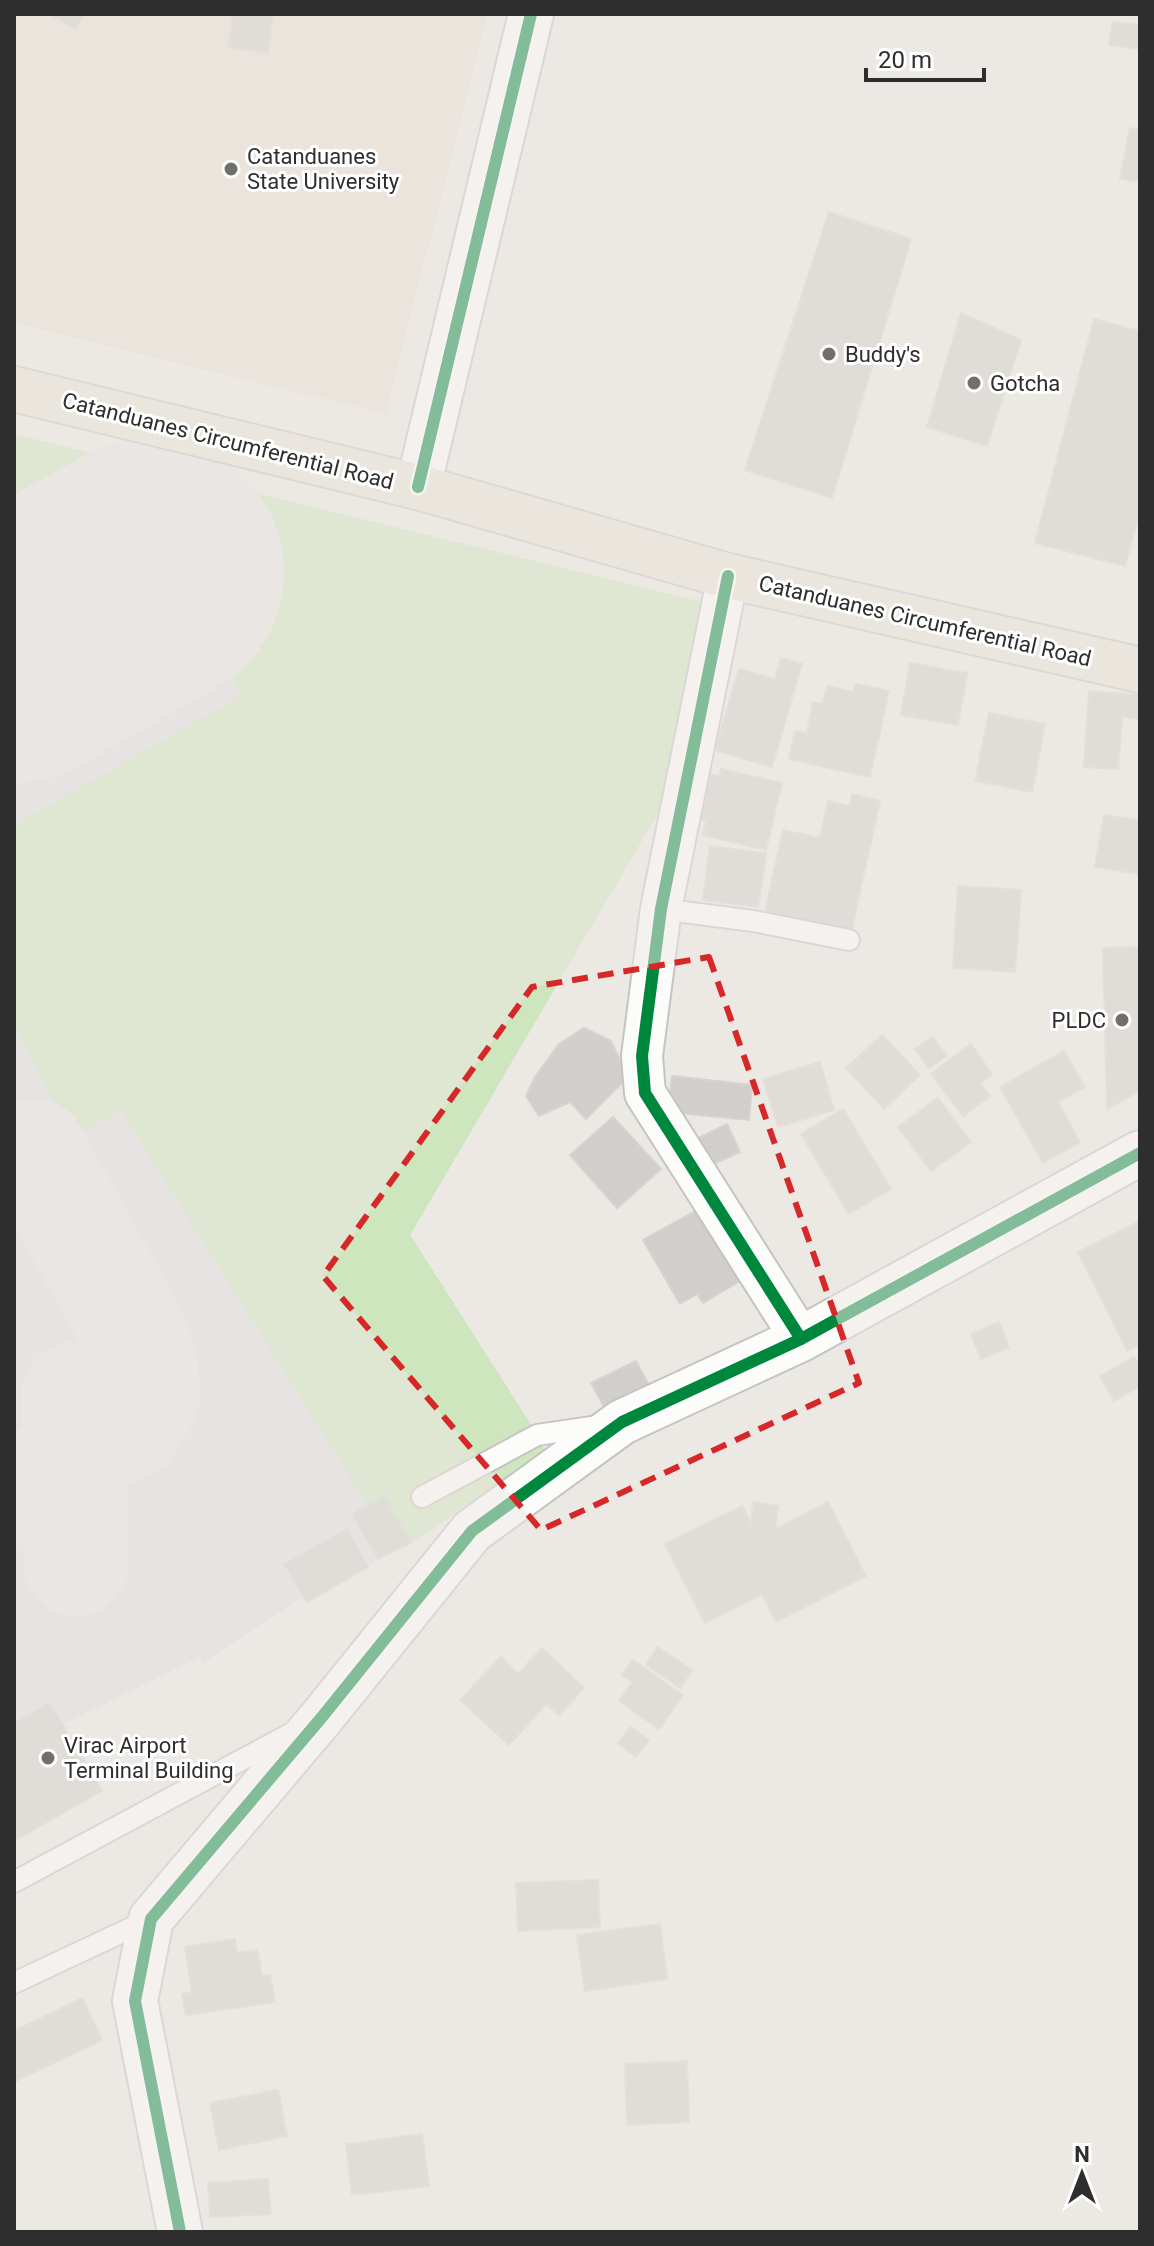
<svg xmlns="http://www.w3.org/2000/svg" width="1154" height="2246" viewBox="0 0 1154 2246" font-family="Roboto,sans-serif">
	<rect width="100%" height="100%" fill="#ece8e4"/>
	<!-- education -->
	<path fill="#e6e0d3" d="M14,14H487L386,414L14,323Z"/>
	<!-- airport -->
	<path fill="#dfdee2" d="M14,434L661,808L410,1235L528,1420L545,1451L412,1543L378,1559L368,1567L307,1602L303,1597L203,1663L200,1657L63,1724L102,1791L14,1841Z"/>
	<!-- green -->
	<path fill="#cee6be" d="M14,434L707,603L661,808L410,1235L528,1420L545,1451L411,1543L385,1496L368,1506L121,1111L71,1137L14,1025V825L242,695L128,504L72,489L14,521Z"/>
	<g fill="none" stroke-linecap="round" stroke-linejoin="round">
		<!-- taxiway -->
		<g stroke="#e6e4e2" stroke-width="106">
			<path d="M75,1395L76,1564"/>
			<path d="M14,1493L129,1426L147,1397L145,1365L135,1334L34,1152"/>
		</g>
		<!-- runway -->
		<path stroke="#e6e4e2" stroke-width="268" d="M14,649L150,572"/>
	</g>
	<!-- building -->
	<g fill="#d1cecb" stroke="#d7d4d0" stroke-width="2">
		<path d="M49,14H84L76,29Z"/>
		<path d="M233,14H273L268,53L228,47Z"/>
		<path d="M1113,22L1140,25V49L1109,45Z"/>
		<path d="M1130,128L1140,130V182L1120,179Z"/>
		<path d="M829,212L911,239L832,498L745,470Z"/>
		<path d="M961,313L1021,340L987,446L927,427Z"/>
		<path d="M1094,319L1140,331V511L1125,566L1035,543Z"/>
		<path d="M781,658L802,664L772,767L715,750L739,669L775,679Z"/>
		<path d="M910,663L967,673L958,725L901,715Z"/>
		<path d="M856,684L889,691L870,777L789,759L795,731L807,733L813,702L823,704L827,686L854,692Z"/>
		<path d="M1089,691L1140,695V719L1122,717L1118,769L1084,767Z"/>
		<path d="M989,713L1045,724L1032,792L975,781Z"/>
		<path d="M721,769L782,783L766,850L703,835L706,821L698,819L709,774L719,777Z"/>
		<path d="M852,794L880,801L851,932L765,913L783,830L820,838L828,801L850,806Z"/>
		<path d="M1104,815L1140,820V874L1095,867Z"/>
		<path d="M710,846L766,853L758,907L703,900Z"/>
		<path d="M958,886L1021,890L1015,972L953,968Z"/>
		<path d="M1140,947V1091L1107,1109L1103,948Z"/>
		<path d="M584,1028L611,1041L628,1077L586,1119L570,1102L539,1116L526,1096L535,1077L559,1044Z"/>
		<path d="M882,1035L920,1075L884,1109L846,1068Z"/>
		<path d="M933,1037L947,1056L929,1068L915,1049Z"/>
		<path d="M971,1044L992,1074L980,1083L990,1096L963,1116L931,1074Z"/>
		<path d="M1064,1051L1085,1087L1058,1102L1080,1142L1043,1163L1000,1087Z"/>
		<path d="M820,1062L834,1110L778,1127L763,1079Z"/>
		<path d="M672,1076L752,1085L749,1120L668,1112Z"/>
		<path d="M938,1098L971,1142L931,1171L898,1127Z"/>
		<path d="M843,1109L891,1189L849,1214L801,1134Z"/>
		<path d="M613,1117L661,1169L617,1208L570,1155Z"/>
		<path d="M727,1124L740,1152L705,1168L692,1141Z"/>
		<path d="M699,1209L740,1281L703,1303L697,1294L680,1304L643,1240Z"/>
		<path d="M1140,1221V1344L1127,1351L1078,1252Z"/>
		<path d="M999,1322L1009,1348L981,1359L971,1334Z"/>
		<path d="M1134,1357L1140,1367V1386L1114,1401L1100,1376Z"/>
		<path d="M636,1361L649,1385L604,1407L591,1383Z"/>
		<path d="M385,1496L411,1543L378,1559L352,1514Z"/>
		<path d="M753,1502L778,1506L775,1529L828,1502L866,1576L776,1622L762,1594L705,1623L665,1544L742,1506L751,1523Z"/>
		<path d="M347,1529L368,1567L307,1602L284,1564Z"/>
		<path d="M658,1647L692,1670L680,1688L646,1665Z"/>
		<path d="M542,1648L584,1688L559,1715L546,1704L509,1745L460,1700L501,1657L518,1674Z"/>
		<path d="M633,1660L683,1695L659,1729L619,1701L633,1682L622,1675Z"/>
		<path d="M50,1703L102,1791L14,1841V1723Z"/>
		<path d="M631,1727L649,1741L636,1757L618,1743Z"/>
		<path d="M598,1880L600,1927L518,1931L516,1883Z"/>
		<path d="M660,1924L667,1979L585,1991L577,1935Z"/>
		<path d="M235,1939L237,1953L257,1950L262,1976L270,1975L275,2002L186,2015L182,1994L192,1992L185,1947Z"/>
		<path d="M82,1998L102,2040L14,2082V2031Z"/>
		<path d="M687,2061L689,2122L627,2125L625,2064Z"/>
		<path d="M278,2090L287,2136L219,2150L210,2103Z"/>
		<path d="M422,2134L429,2186L352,2195L346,2144Z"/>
		<path d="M268,2179L271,2214L210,2217L208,2183Z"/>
	</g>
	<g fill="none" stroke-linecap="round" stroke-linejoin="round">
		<!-- lane casing -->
		<g stroke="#c5c4c5" stroke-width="24">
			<g id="lane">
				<path d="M661,909L753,921L849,940"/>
				<path d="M422,1497L537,1435L598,1426"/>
				<path d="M14,1882L290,1734"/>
				<path d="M14,1983L148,1920"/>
			</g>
		</g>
		<!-- street casing -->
		<g stroke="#c5c4c5" stroke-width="44">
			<path id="street" d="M728,576L661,909L642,1056L645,1093L801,1339"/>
		</g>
		<!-- secondary casing -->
		<g stroke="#c5c4c5" stroke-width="48">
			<g id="secondary">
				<path d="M418,487L531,14"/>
				<path d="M180,2232L135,2001L151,1919L322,1717L472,1531L622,1422L801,1339L1140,1153"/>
			</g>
		</g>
		<!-- primary casing -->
		<g stroke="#c6c5c4" stroke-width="48">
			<path id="primary" d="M14,389L418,487L728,576L1140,670"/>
		</g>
		<!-- lane -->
		<use href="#lane" stroke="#fcfcfb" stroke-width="20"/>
		<!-- street -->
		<use href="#street" stroke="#fcfcfb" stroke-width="40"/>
		<!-- secondary -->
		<use href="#secondary" stroke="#fcfcfb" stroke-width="44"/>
		<!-- primary -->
		<use href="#primary" stroke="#e8e4d6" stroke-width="44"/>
		<!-- cycleway casing -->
		<g stroke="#fff" stroke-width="17">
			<g id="cycleway">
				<path d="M418,487L531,14"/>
				<path d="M728,576L661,909L642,1056L645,1093L801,1339"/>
				<path d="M180,2232L135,2001L151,1919L322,1717L472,1531L622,1422L801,1339L1140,1153"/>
			</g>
		</g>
		<!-- cycleway -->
		<use href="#cycleway" stroke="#00873e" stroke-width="12"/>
	</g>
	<!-- marked area -->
	<path d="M0 0H1154V2246H0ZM709,957L859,1383L541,1530L323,1276L532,987Z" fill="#ece8e4" fill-opacity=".55" fill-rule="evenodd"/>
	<path fill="none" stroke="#d62828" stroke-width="6" stroke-dasharray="16 10" stroke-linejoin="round" d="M709,957L859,1383L541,1530L323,1276L532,987Z"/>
	<!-- markers -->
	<g fill="#706f6e" stroke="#fff" stroke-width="3">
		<circle cx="231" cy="169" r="8"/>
		<circle cx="829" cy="354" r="8"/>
		<circle cx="974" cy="383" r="8"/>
		<circle cx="1122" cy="1020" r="8"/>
		<circle cx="48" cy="1758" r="8"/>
	</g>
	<g text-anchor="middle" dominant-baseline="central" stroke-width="6" stroke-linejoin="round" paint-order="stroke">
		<!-- poi labels -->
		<g font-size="22" fill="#2e2e2e" stroke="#fff" text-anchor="start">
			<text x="247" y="156">Catanduanes<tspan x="247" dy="25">State University</tspan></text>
			<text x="845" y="354">Buddy's</text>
			<text x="990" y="383">Gotcha</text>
			<text x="1106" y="1020" text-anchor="end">PLDC</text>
			<text x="64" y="1745">Virac Airport<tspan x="64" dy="25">Terminal Building</tspan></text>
		</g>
		<!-- street labels -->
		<g font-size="22" fill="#2e2e2e" stroke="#fff">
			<text transform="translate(228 441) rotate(14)">Catanduanes Circumferential Road</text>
			<text transform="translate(925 621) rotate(13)">Catanduanes Circumferential Road</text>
		</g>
	</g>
	<!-- border -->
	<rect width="1154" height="2246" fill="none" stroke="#2e2e2e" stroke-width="32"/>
	<!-- north arrow -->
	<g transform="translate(1082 2174)" stroke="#ffffff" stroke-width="6" paint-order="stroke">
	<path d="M0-6L14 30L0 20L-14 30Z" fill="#2e2e2e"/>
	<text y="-12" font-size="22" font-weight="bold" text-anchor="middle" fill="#2e2e2e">N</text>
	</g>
	<!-- scale -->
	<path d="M866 68v12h118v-12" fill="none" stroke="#2e2e2e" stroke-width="4"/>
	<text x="878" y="68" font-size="24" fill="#2e2e2e" stroke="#ffffff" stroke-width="6" paint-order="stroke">20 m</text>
</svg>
